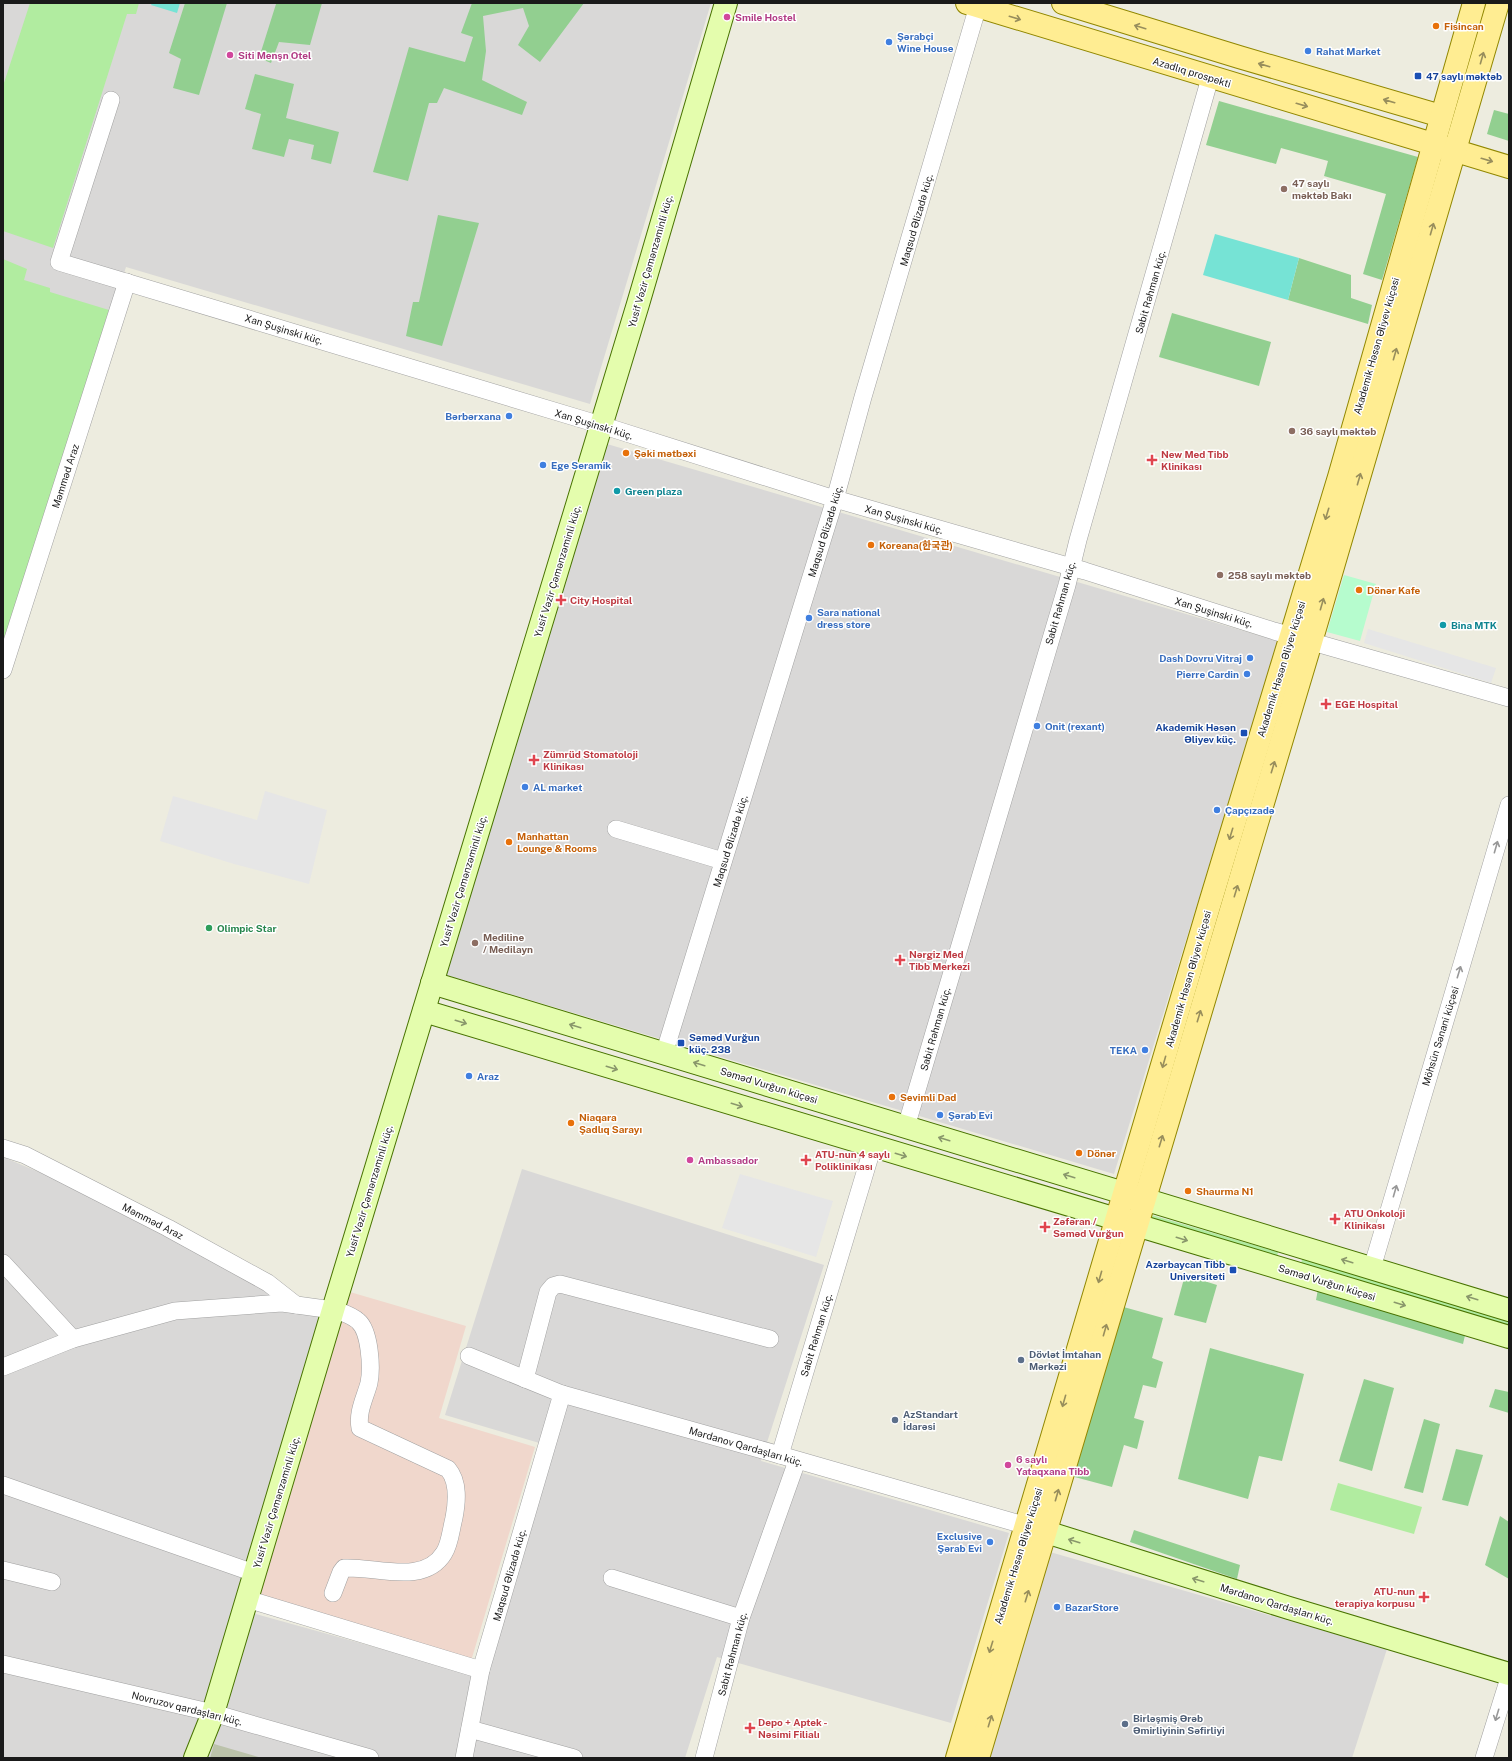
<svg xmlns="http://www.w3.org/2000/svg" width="1512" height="1761" viewBox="0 0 1512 1761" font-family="'Public Sans','Noto Sans KR',sans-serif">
	<rect width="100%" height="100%" fill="#edecdf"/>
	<!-- residential -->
	<g fill="#d9d8d7">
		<path d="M3,3H711L590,404L126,267L3,659Z"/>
		<path d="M607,444L1278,641L1114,1174L443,974Z"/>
		<path d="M3,1157L53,1178L325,1316L238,1609L486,1678L553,1447L445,1415L522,1169L824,1265L761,1461L1009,1533L951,1723L717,1657L685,1758H3Z"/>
		<path d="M1050,1552L1387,1649L1352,1758H988Z"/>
	</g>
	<!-- commercial -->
	<path fill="#f0d7cc" d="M350,1292L466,1326L439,1418L535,1447L471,1661L259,1599Z"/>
	<!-- construction -->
	<path fill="#bbc2aa" d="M214,1744L262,1758H210Z"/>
	<!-- grass -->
	<g fill="#b1eca0">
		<path d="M30,3H139L136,14H127L53,248L3,231V86Z"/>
		<path d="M3,259L27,269L24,280L50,288V292L109,310L3,653Z"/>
		<path d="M1145,1213L1278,1252L1277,1257L1144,1218Z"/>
		<path d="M1302,1259L1509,1320V1325L1301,1265Z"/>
		<path d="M1338,1483L1422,1507L1414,1534L1330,1510Z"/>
	</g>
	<!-- forest -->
	<g fill="#92cf90">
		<path d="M185,3H227L199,95L173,88L181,59L169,53Z"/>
		<path d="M272,3H322L310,45L279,42L271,63L259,58L276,4Z"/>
		<path d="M472,3H584L540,62L518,45L529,26L523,8L483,16L486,51L482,80L527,102L522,115L444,88L437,103H429L408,181L373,172L409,47L465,62L473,37L461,33Z"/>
		<path d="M255,74L294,84L286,118L339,132L331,164L311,159L314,145L289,139L284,157L252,149L261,114L245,109Z"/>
		<path d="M1219,101L1418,157L1382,280L1363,274L1386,194L1324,176L1328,161L1281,148L1276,164L1206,145Z"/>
		<path d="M1494,110L1509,114V141L1487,134Z"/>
		<path d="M438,215L479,223L442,346L406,336L413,302H419Z"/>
		<path d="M1299,258L1351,275V298L1372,305L1368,324L1288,300Z"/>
		<path d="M1172,313L1271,342L1259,386L1159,357Z"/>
		<path d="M1185,1275L1217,1285L1206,1323L1174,1315Z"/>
		<path d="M1318,1289L1466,1331L1463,1344L1316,1300Z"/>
		<path d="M1120,1306L1163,1318L1152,1358L1163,1362L1156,1388L1143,1385L1134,1418L1144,1421L1137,1449L1124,1445L1112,1487L1071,1476Z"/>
		<path d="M1210,1348L1304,1374L1282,1461L1259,1456L1248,1499L1178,1479Z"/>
		<path d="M1364,1379L1394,1388L1372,1471L1339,1461Z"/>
		<path d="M1495,1389L1509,1392V1413L1489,1407Z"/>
		<path d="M1424,1419L1440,1424L1423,1493L1404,1488Z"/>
		<path d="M1456,1449L1483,1455L1468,1506L1442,1500Z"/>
		<path d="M1500,1516L1509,1522V1579L1485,1565Z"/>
		<path d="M1134,1530L1240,1565L1237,1579L1130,1542Z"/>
	</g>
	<!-- park -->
	<path fill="#b6fcce" d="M1344,575L1376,584L1360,641L1327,632Z"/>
	<!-- pitch -->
	<g fill="#76e3d5">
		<path d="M152,3H180L177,13L151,5Z"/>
		<path d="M1215,234L1299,258L1288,300L1203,275Z"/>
	</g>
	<!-- parking -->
	<g fill="#e6e6e6">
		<path d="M1368,629L1496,668L1491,683L1364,643Z"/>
		<path d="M265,791L327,810L309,884L234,864L160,841L173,796L257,820Z"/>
		<path d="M740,1174L833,1201L816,1257L722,1228Z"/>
	</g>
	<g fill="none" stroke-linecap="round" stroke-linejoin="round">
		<!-- street casing -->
		<g stroke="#a1a1a1" stroke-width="18">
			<g id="street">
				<path d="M111,100L59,262L601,425L835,499L1085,571L1274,631L1509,698"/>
				<path d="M3,670L127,282"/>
				<path d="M616,829L723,861"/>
				<path d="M664,1054L835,499L863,397L978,6"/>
				<path d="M906,1127L1067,585L1078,540L1210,78"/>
				<path d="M3,1148L25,1155L168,1228L268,1283L296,1305"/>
				<path d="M3,1263L73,1339"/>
				<path d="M1372,1268L1509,805"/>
				<path d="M469,1356L562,1394L780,1455L1027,1526"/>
				<path d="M3,1367L73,1339L175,1311L282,1303L333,1310"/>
				<path d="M525,1379L548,1292L553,1286L560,1284L770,1339"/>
				<path d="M780,1455L873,1146"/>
				<path d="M3,1485L254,1573"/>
				<path d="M3,1570L52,1582"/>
				<path d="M612,1578L741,1618"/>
				<path d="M333,1593L341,1572L344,1568C375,1566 424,1586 444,1553C450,1544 451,1529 454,1518C457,1502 459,1482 448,1469L360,1428C357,1412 365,1398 369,1383C372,1368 370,1331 358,1321C352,1315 341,1312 333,1309"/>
				<path d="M247,1599L481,1670"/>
				<path d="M3,1664L213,1713L370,1758"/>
				<path d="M470,1729L574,1758"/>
				<path d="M464,1758L481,1670L562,1394"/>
				<path d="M704,1758L741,1618L797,1461"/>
				<path d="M1484,1758L1509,1678"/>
			</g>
		</g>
		<!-- secondary casing -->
		<g stroke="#487300" stroke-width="24">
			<g id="secondary">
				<path d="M432,983L1509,1310"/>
				<path d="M424,1011L1509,1337"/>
				<path d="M1046,1532L1289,1608L1509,1674"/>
				<path d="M195,1758L213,1713L247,1599L333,1310L638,304L726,3"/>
			</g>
		</g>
		<!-- primary casing -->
		<g stroke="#918700" stroke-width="24">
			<g id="primary">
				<path d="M967,3L1509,167"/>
				<path d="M1063,3L1239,57L1441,116"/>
				<path d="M957,1758L1210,903L1339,477L1474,3"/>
				<path d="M978,1758L1308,652L1498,3"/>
			</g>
		</g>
		<!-- street -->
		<use href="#street" stroke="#fff" stroke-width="17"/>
		<!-- secondary -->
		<use href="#secondary" stroke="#e4fdad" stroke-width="22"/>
		<!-- primary -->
		<use href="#primary" stroke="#ffed92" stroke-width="22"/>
	</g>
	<!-- one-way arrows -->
	<defs><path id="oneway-shaft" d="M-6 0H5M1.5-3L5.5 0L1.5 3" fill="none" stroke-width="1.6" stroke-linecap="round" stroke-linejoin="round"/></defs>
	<g stroke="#988e5c">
		<use href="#oneway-shaft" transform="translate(1015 18) rotate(17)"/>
		<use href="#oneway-shaft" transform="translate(1140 27) rotate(-163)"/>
		<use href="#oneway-shaft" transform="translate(1482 58) rotate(-74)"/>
		<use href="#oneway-shaft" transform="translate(1264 65) rotate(-164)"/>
		<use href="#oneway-shaft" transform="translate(1389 101) rotate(-164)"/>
		<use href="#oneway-shaft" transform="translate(1302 105) rotate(16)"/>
		<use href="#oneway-shaft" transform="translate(1487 160) rotate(16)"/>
		<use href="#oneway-shaft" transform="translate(1432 229) rotate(-74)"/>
		<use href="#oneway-shaft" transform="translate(1395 354) rotate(-74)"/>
		<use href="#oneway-shaft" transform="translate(1359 479) rotate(-74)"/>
		<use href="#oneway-shaft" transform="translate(1327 514) rotate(107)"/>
		<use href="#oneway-shaft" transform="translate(1322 604) rotate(-74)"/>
		<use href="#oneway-shaft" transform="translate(1273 767) rotate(-73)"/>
		<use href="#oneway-shaft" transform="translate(1231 834) rotate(107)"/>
		<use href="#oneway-shaft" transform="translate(1236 891) rotate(-73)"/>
		<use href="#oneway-shaft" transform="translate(1199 1016) rotate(-73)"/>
		<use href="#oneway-shaft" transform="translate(1164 1062) rotate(106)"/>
		<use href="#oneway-shaft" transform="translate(1161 1141) rotate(-73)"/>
		<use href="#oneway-shaft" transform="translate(1100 1277) rotate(106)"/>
		<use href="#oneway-shaft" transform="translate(1105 1330) rotate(-74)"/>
		<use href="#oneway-shaft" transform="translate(1064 1401) rotate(106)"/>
		<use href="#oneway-shaft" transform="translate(1057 1495) rotate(-74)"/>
		<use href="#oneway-shaft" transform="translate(1027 1596) rotate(-73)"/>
		<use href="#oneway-shaft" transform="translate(991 1647) rotate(107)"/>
		<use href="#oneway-shaft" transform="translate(990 1721) rotate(-73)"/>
	</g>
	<g stroke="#989898">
		<use href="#oneway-shaft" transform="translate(1496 847) rotate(-74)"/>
		<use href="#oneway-shaft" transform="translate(1459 972) rotate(-73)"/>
		<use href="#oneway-shaft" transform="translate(1395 1191) rotate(-74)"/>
		<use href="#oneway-shaft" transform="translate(1497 1715) rotate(107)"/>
	</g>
	<g stroke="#89976b">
		<use href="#oneway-shaft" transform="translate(461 1022) rotate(17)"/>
		<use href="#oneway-shaft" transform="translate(575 1026) rotate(-163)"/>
		<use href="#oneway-shaft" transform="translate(699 1064) rotate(-163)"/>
		<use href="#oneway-shaft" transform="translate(612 1068) rotate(17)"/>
		<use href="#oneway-shaft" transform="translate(737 1105) rotate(17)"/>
		<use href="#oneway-shaft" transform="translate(944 1139) rotate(-163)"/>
		<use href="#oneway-shaft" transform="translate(901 1155) rotate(17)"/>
		<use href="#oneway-shaft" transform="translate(1069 1176) rotate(-163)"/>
		<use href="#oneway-shaft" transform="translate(1182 1239) rotate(17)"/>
		<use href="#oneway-shaft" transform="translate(1347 1261) rotate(-163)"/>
		<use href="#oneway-shaft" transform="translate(1472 1298) rotate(-163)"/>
		<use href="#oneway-shaft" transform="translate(1400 1304) rotate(17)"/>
		<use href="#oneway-shaft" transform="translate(1074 1541) rotate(-163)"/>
		<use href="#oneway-shaft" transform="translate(1198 1580) rotate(-163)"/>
	</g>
	<!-- markers -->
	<g fill="#d1479c" stroke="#fff" stroke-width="1.5">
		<circle cx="727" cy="17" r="4"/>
		<circle cx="230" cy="55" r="4"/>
		<circle cx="690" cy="1160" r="4"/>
		<circle cx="1008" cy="1465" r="4"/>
	</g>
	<g fill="#e8710a" stroke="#fff" stroke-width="1.5">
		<circle cx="1436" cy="26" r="4"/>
		<circle cx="626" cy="453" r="4"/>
		<circle cx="871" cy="545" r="4"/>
		<circle cx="1359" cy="590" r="4"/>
		<circle cx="509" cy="842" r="4"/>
		<circle cx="892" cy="1097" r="4"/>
		<circle cx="571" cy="1123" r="4"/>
		<circle cx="1079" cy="1153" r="4"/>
		<circle cx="1188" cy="1191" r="4"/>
	</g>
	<g fill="#3f7fe0" stroke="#fff" stroke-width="1.5">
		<circle cx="889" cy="42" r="4"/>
		<circle cx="1308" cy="51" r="4"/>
		<circle cx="509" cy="416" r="4"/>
		<circle cx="543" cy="465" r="4"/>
		<circle cx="809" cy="618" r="4"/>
		<circle cx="1250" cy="658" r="4"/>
		<circle cx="1247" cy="674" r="4"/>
		<circle cx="1037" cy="726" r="4"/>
		<circle cx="525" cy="787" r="4"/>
		<circle cx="1217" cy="810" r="4"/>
		<circle cx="1145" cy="1050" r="4"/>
		<circle cx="469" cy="1076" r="4"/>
		<circle cx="940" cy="1115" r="4"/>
		<circle cx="990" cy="1542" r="4"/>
		<circle cx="1057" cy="1607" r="4"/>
	</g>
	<g fill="#1a4fb4" stroke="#fff" stroke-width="1.5">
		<rect x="1414" y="72" width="8" height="8" rx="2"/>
		<rect x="1240" y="729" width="8" height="8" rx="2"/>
		<rect x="677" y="1039" width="8" height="8" rx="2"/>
		<rect x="1229" y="1266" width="8" height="8" rx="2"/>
	</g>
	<g fill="#8d6e63" stroke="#fff" stroke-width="1.5">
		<circle cx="1284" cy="189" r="4"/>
		<circle cx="1292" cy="431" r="4"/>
		<circle cx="1220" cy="575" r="4"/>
		<circle cx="475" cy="943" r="4"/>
	</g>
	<g fill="#e0444e" stroke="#fff" stroke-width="1.5">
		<path d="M1150 454h4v4h4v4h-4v4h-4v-4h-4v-4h4z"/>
		<path d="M559 594h4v4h4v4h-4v4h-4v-4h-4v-4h4z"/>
		<path d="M1324 698h4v4h4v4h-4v4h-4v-4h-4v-4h4z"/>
		<path d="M532 754h4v4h4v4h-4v4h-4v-4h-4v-4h4z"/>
		<path d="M898 954h4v4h4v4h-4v4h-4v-4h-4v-4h4z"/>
		<path d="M804 1154h4v4h4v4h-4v4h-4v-4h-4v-4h4z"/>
		<path d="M1333 1213h4v4h4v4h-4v4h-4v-4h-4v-4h4z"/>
		<path d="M1043 1221h4v4h4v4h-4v4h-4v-4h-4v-4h4z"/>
		<path d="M1422 1591h4v4h4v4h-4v4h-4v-4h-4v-4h4z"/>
		<path d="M748 1722h4v4h4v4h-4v4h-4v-4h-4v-4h4z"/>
	</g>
	<g fill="#0f9aa8" stroke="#fff" stroke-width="1.5">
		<circle cx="617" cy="491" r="4"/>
		<circle cx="1443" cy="625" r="4"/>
	</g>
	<circle fill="#2e9e5b" stroke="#fff" stroke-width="1.5" cx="209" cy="928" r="4"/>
	<g fill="#5c6f8a" stroke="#fff" stroke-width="1.5">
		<circle cx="1021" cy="1360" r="4"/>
		<circle cx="895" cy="1420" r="4"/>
		<circle cx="1125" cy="1724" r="4"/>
	</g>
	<g text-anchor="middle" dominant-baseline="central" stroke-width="3" stroke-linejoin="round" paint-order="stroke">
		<!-- hotel labels -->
		<g font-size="10" font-weight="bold" fill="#b23c85" stroke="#fff" text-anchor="start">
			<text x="735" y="17">Smile Hostel</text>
			<text x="238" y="55">Siti Menşn Otel</text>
			<text x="698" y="1160">Ambassador</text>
			<text x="1016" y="1459">6 saylı<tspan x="1016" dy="12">Yataqxana Tibb</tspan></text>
		</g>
		<!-- food labels -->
		<g font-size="10" font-weight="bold" fill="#c56008" stroke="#fff" text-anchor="start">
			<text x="1444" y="26">Fisincan</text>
			<text x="634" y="453">Şəki mətbəxi</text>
			<text x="879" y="545">Koreana(한국관)</text>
			<text x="1367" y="590">Dönər Kafe</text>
			<text x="517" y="836">Manhattan<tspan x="517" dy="12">Lounge &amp; Rooms</tspan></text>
			<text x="900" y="1097">Sevimli Dad</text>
			<text x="579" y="1117">Niaqara<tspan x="579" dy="12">Şadlıq Sarayı</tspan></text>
			<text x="1087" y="1153">Dönər</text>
			<text x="1196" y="1191">Shaurma N1</text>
		</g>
		<!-- shop labels -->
		<g font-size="10" font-weight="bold" fill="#366cbe" stroke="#fff" text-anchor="start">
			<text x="897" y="36">Şərabçi<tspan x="897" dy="12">Wine House</tspan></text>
			<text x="1316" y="51">Rahat Market</text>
			<text x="501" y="416" text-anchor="end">Bərbərxana</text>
			<text x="551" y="465">Ege Seramik</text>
			<text x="817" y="612">Sara national<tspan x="817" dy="12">dress store</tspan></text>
			<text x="1242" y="658" text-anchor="end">Dash Dovru Vitraj</text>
			<text x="1239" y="674" text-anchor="end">Pierre Cardin</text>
			<text x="1045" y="726">Onit (rexant)</text>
			<text x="533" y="787">AL market</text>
			<text x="1225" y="810">Çapçızadə</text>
			<text x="1137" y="1050" text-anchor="end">TEKA</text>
			<text x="477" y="1076">Araz</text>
			<text x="948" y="1115">Şərab Evi</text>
			<text x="982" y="1536" text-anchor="end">Exclusive<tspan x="982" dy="12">Şərab Evi</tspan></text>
			<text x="1065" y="1607">BazarStore</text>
		</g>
		<!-- street labels -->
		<g font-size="10" fill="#1a1a1a" stroke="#fff">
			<text transform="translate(1192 72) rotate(17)">Azadlıq prospekti</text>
			<text transform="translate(916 220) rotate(-74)">Maqsud Əlizadə küç.</text>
			<text transform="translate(650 261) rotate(-74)">Yusif Vəzir Çəmənzəminli küç.</text>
			<text transform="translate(1150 292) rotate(-74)">Sabit Rəhman küç.</text>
			<text transform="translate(284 329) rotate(17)">Xan Şuşinski küç.</text>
			<text transform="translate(1376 346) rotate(-74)">Akademik Həsən Əliyev küçəsi</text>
			<text transform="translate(594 424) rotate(17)">Xan Şuşinski küç.</text>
			<text transform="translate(65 476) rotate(-72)">Məmməd Araz</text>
			<text transform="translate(904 519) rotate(16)">Xan Şuşinski küç.</text>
			<text transform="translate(825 531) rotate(-73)">Maqsud Əlizadə küç.</text>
			<text transform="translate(557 571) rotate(-73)">Yusif Vəzir Çəmənzəminli küç.</text>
			<text transform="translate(1060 603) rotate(-74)">Sabit Rəhman küç.</text>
			<text transform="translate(1214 612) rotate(17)">Xan Şuşinski küç.</text>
			<text transform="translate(1281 669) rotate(-73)">Akademik Həsən Əliyev küçəsi</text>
			<text transform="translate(730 841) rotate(-73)">Maqsud Əlizadə küç.</text>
			<text transform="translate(463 881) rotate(-73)">Yusif Vəzir Çəmənzəminli küç.</text>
			<text transform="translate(1188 979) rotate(-74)">Akademik Həsən Əliyev küçəsi</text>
			<text transform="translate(935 1029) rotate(-74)">Sabit Rəhman küç.</text>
			<text transform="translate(1440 1036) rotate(-73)">Möhsün Sənani küçəsi</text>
			<text transform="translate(769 1085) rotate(17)">Səməd Vurğun küçəsi</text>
			<text transform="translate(369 1191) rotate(-73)">Yusif Vəzir Çəmənzəminli küç.</text>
			<text transform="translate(153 1221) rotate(27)">Məmməd Araz</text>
			<text transform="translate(1327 1282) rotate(17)">Səməd Vurğun küçəsi</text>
			<text transform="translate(816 1335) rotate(-73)">Sabit Rəhman küç.</text>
			<text transform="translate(746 1446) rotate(16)">Mərdanov Qardaşları küç.</text>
			<text transform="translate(276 1502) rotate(-73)">Yusif Vəzir Çəmənzəminli küç.</text>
			<text transform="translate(1018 1556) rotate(-73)">Akademik Həsən Əliyev küçəsi</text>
			<text transform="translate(509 1575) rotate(-74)">Maqsud Əlizadə küç.</text>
			<text transform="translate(1277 1604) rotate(17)">Mərdanov Qardaşları küç.</text>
			<text transform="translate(732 1654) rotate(-75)">Sabit Rəhman küç.</text>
			<text transform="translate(187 1708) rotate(14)">Novruzov qardaşları küç.</text>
		</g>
		<!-- transit labels -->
		<g font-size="10" font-weight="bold" fill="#164399" stroke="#fff" text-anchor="start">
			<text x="1426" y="76">47 saylı məktəb</text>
			<text x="1236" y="727" text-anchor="end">Akademik Həsən<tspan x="1236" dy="12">Əliyev küç.</tspan></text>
			<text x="689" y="1037">Səməd Vurğun<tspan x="689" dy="12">küç. 238</tspan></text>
			<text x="1225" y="1264" text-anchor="end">Azərbaycan Tibb<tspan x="1225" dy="12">Universiteti</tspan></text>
		</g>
		<!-- education labels -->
		<g font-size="10" font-weight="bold" fill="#785e54" stroke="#fff" text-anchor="start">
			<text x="1292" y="183">47 saylı<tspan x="1292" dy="12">məktəb Bakı</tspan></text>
			<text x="1300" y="431">36 saylı məktəb</text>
			<text x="1228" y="575">258 saylı məktəb</text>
			<text x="483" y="937">Mediline<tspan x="483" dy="12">/ Medilayn</tspan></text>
		</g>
		<!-- health labels -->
		<g font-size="10" font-weight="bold" fill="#be3a42" stroke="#fff" text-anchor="start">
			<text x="1161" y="454">New Med Tibb<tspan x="1161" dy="12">Klinikası</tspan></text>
			<text x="570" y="600">City Hospital</text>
			<text x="1335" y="704">EGE Hospital</text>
			<text x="543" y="754">Zümrüd Stomatoloji<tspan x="543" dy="12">Klinikası</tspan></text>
			<text x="909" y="954">Nərgiz Med<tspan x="909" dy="12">Tibb Merkezi</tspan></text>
			<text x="815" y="1154">ATU-nun 4 saylı<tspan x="815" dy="12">Poliklinikası</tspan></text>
			<text x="1344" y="1213">ATU Onkoloji<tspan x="1344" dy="12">Klinikası</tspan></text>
			<text x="1053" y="1221">Zəfəran /<tspan x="1053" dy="12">Səməd Vurğun</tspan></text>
			<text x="1415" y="1591" text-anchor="end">ATU-nun<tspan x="1415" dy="12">terapiya korpusu</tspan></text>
			<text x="758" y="1722">Depo + Aptek -<tspan x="758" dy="12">Nəsimi Filialı</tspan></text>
		</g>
		<!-- culture labels -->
		<g font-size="10" font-weight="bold" fill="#0d838f" stroke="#fff" text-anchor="start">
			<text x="625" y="491">Green plaza</text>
			<text x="1451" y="625">Bina MTK</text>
		</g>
		<!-- leisure labels -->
		<g font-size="10" font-weight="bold" fill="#27864d" stroke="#fff" text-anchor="start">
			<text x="217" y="928">Olimpic Star</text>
		</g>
		<!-- service labels -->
		<g font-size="10" font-weight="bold" fill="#4e5e75" stroke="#fff" text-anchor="start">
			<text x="1029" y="1354">Dövlət İmtahan<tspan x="1029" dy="12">Mərkəzi</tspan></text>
			<text x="903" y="1414">AzStandart<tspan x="903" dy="12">İdarəsi</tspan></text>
			<text x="1133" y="1718">Birləşmiş Ərəb<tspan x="1133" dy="12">Əmirliyinin Səfirliyi</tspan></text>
		</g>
	</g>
	<!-- border -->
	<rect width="1512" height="1761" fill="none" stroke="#1a1a1a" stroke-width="8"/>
</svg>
